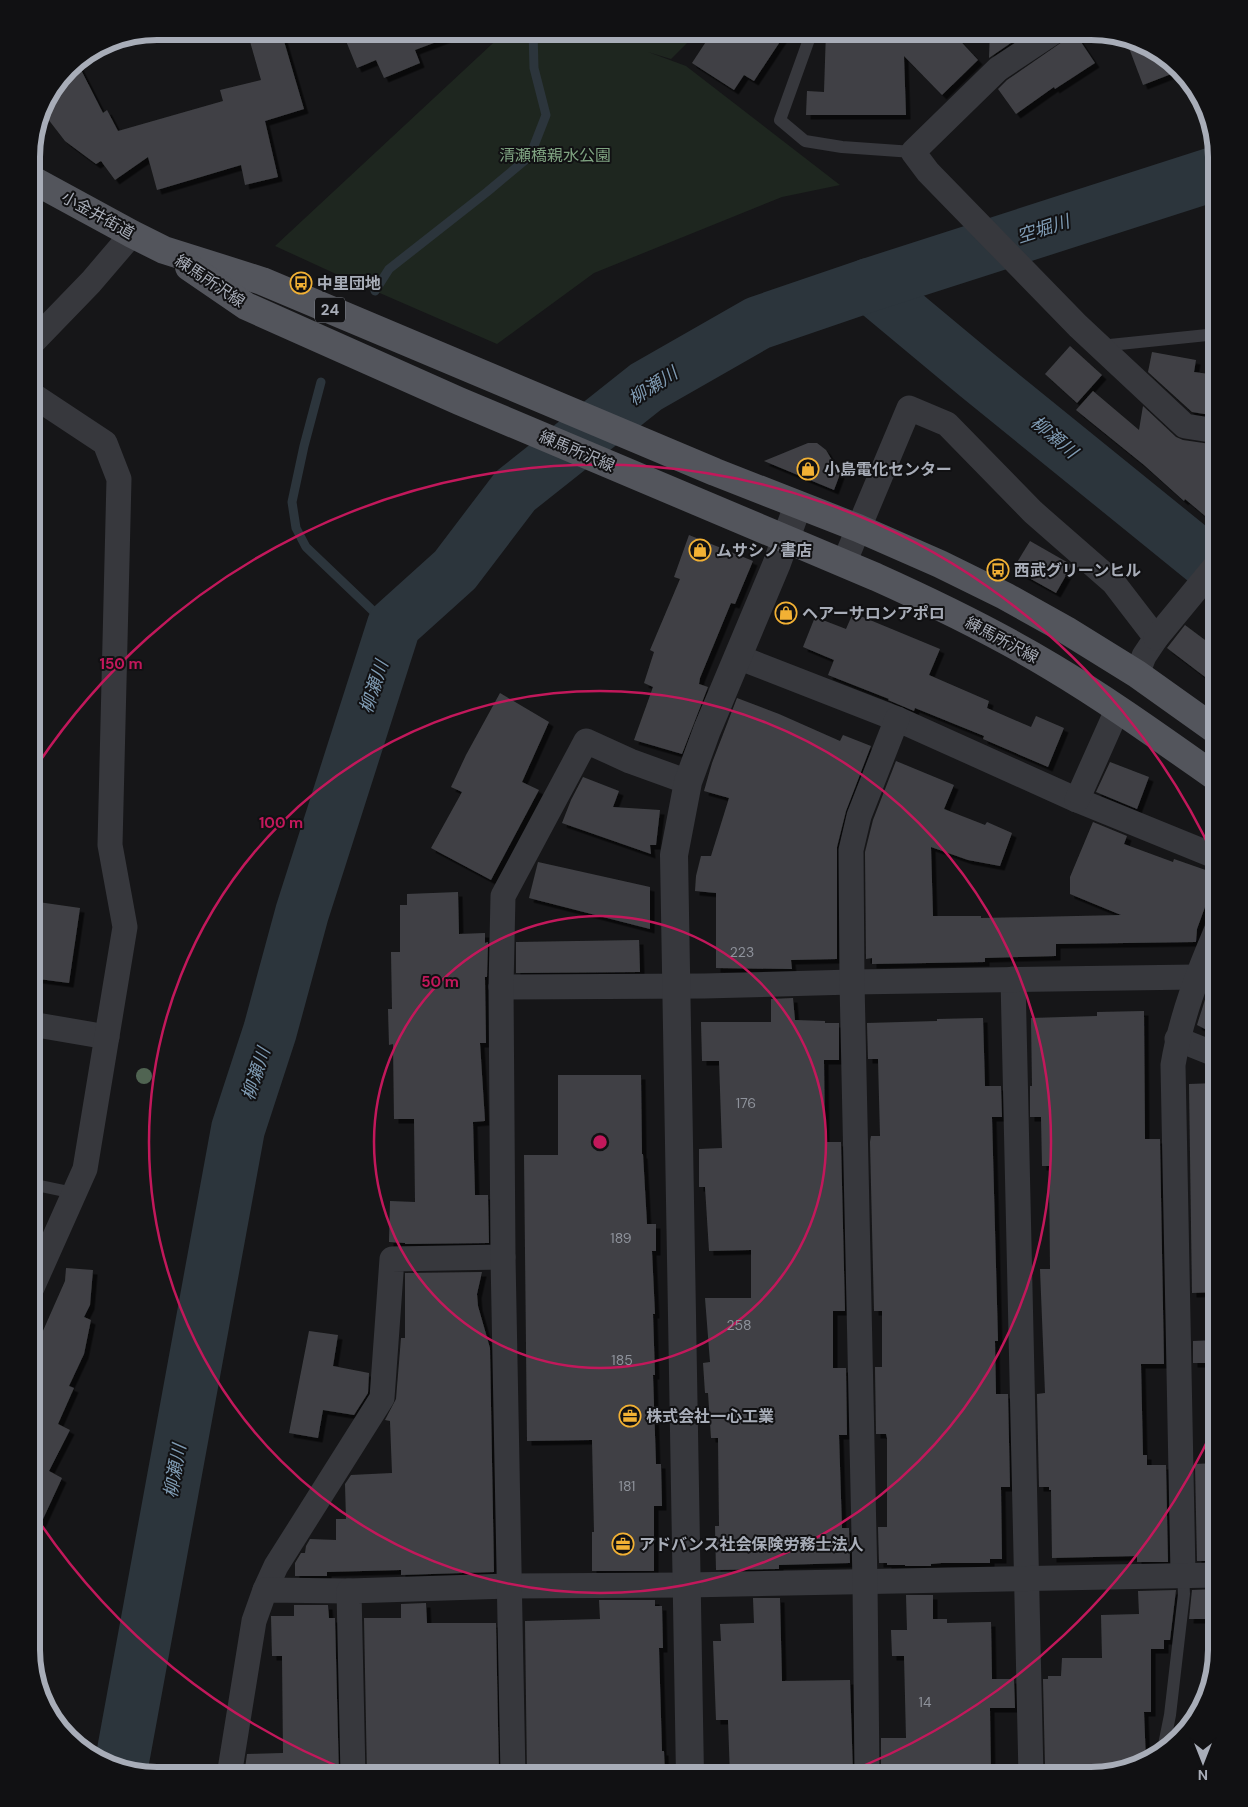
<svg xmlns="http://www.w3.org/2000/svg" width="1248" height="1807" viewBox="0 0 1248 1807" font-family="'DM Sans','Noto Sans JP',sans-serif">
	<defs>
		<filter id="shadow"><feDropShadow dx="4.5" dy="4.5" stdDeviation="0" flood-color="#0009"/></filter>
	</defs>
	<rect width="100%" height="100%" fill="#161618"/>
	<!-- green -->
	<path fill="#1e261f" d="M506,31H699L671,59L648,52L686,66L840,185L782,197L594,273L497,344L336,274L275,246Z"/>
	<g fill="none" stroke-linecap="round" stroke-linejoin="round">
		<!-- stream -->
		<g stroke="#2c353c" stroke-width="9">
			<path d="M375,291L389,269L487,192L530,156L546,115L534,68L533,31"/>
			<path d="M321,382L304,446L292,502L296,528L306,547L392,629"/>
		</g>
		<!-- river -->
		<g stroke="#2c353c" stroke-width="54">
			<path d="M869,285L977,375L1205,560L1217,572"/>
			<path d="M121,1767L238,1129L270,1031L302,913L394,625L455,570L515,491L646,387L758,323L869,285L1217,173"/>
		</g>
	</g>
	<!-- building -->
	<g fill="#404145" filter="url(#shadow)">
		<path d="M247,31H281L304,109L265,121L278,177L245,185L241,165L157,190L148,157L115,180L101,161L96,164L65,141L41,110L68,68L77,62L103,113L107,110L118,131L223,101L220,90L261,80Z"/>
		<path d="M342,31H459L460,33L415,50L420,63L384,78L376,60L357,68Z"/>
		<path d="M713,31H787L754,81L744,75L734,90L692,63Z"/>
		<path d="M826,31L862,32V40L937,42L948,31H951L978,60L942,95L904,56L906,115H806L807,91L824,92Z"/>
		<path d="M990,31H1028L989,58Z"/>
		<path d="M1075,33L1095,63L1055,89L1054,87L1016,114L998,89L1007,80Z"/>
		<path d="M1126,40L1161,52L1179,71L1143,85Z"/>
		<path d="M1070,346L1102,375L1077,403L1045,374Z"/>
		<path d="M1152,352L1196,360L1194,372L1217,375V416L1192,412L1148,372Z"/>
		<path d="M1093,391L1139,430L1143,406L1176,437L1183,440L1217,445V526L1185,499L1184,501L1144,465L1076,410Z"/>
		<path d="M808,443H817L826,450L840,474L834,490L764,461Z"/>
		<path d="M689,535L753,561L735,604L731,603L700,678L699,684L708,687L682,754L634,740L653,687L644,683L654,652L650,650L680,579L674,577Z"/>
		<path d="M1030,541L1072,565L1056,593L1013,569Z"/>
		<path d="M853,613L940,649L929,675L989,701L987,708L1031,727L1036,716L1064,728L1048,767L983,739L984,736L915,708L914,711L888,700L889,699L828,675L834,660L803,647L815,617L846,629Z"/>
		<path d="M1185,625L1217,649V686L1167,648Z"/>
		<path d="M500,693L549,722L522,782L539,790L491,880L431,848L462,792L451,787L466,755Z"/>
		<path d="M737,698L779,714L840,741L843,735L871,746L846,811L837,847V959L791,960L792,969L716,968V893L695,891L696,876L701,856H711L729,798L704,791L712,763Z"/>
		<path d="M896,761L954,785L944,809L985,825L987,822L1012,833L1000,866L968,860L931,847L933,916H981V918L1121,915L1070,894V877L1093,822L1127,836L1124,844L1173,862L1174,859L1217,874L1197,929L1196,942L1056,944V956L985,958V962L872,964V958L866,959L865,852L873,820Z"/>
		<path d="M1110,762L1149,777L1137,809L1096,792Z"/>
		<path d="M583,777L619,791L613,807L660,810L656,845H650L651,854L562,823L571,800Z"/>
		<path d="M538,862L650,887V929L529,898Z"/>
		<path d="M458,892L459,934L485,933V943L488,942L487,977H485L486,1043H480L485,1121L473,1122L475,1195H488L489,1243L405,1244V1243L389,1242L390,1201L415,1202L414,1119H394L393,1044L389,1045L388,1009H392L391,952H400V905H407V894Z"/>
		<path d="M31,901L80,908L69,983L31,978Z"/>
		<path d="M639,940L640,972L516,973V942Z"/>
		<path d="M1209,987L1217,990V1035L1197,1025Z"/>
		<path d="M793,998L795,1020L825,1021V1023H839V1060H824L825,1142H841L845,1311H833V1368H846L847,1435H839L842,1528H849L850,1563L779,1565V1569L716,1570L715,1526H719L718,1438H711L708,1393H705L703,1363L710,1362L705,1298H751V1250L709,1251L705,1187H699V1149L722,1148L719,1061H702L701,1022H771V999Z"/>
		<path d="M1144,1011L1145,1139H1160L1164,1364H1141L1143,1455H1147V1465H1166L1168,1562H1137V1556L1052,1558L1051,1490H1049V1487H1039L1037,1394L1045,1393L1040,1269H1050L1049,1166H1042L1041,1117H1030V1086H1032L1031,1018L1097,1016V1012Z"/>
		<path d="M983,1018L985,1086H1001L1002,1117H992L998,1341H995L996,1394H1008L1010,1487H1001L1002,1559H990V1563H942L931,1564V1566H905V1565H887V1563H879L878,1527H887V1438L886,1434H876L875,1367H882V1311H874L870,1142L871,1136H880L878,1059H868L867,1023L937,1021V1019Z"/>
		<path d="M558,1075H641L642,1154H643L647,1224H656V1251H652L655,1314H653L655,1375H653L656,1464H661L662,1506H654V1571H592V1532H594L592,1440L527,1441L524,1155H558Z"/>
		<path d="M1217,1083V1292L1192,1293L1189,1084Z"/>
		<path d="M66,1268L93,1270L90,1305L84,1317L91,1320L84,1354L69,1386L74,1388L58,1424L70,1430L49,1471L62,1478L31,1545V1358L65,1281Z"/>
		<path d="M482,1272L477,1294L478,1306L490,1348L494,1572L401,1575V1570L327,1572V1576H295V1563L301,1553H305L306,1546L310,1539L336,1540V1519H346L345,1484L351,1475L392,1473L390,1421L385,1420L396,1399L401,1338H405V1273Z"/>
		<path d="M309,1331L338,1335L333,1366L369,1373L368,1393L354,1415L323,1410L318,1438L289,1433Z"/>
		<path d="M1217,1340V1363H1193V1341Z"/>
		<path d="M1217,1463V1561H1197L1195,1464Z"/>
		<path d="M1217,1589V1619H1189L1192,1590Z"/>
		<path d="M1176,1590L1170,1640H1164V1649H1151V1712H1144L1146,1761L1091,1776H1057L1056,1765L1045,1766L1043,1679H1048V1676H1061L1062,1658H1102L1101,1615L1139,1614L1138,1591Z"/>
		<path d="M906,1595H933V1619H947V1623L991,1622L992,1679H1014L1015,1708H990L991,1775L900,1776V1774H881V1738H906L904,1656H892L891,1630H907Z"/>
		<path d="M753,1598H780L782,1681L850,1680L853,1774H849V1776H730L728,1720H716L713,1641H721L720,1624L754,1623Z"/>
		<path d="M599,1600H655V1606H662L663,1648H659L662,1751H664L665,1776H527L525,1621L600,1619Z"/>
		<path d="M426,1603L427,1623H496L499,1776H367L364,1618H401V1604Z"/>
		<path d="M294,1605H328L329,1618H335L339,1776H244L247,1754L283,1753L282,1656H272L271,1616H294Z"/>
	</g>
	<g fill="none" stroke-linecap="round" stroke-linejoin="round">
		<!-- service -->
		<g stroke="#37383d" stroke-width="12">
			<path d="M812,31L780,120L805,141L842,147L913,152"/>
			<path d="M1100,346L1217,334"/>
			<path d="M31,1184L74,1193"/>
			<path d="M1163,1750L1170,1715L1184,1594L1183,1574"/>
		</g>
		<!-- minor -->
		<g stroke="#37383d" stroke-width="25">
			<path d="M1055,31L998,69L913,152L928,172L1078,326L1185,426L1217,431"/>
			<path d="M31,344L91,282L132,234"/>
			<path d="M844,563L909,408L947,424L1033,512L1113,582L1156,638L1144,656L1137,674"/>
			<path d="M1156,638L1217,564"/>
			<path d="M738,657L897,719L1077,800L1217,857"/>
			<path d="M1077,800L1118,708"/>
			<path d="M1013,979L1031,1776"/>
			<path d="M501,987L704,986L852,982L1196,977"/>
			<path d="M31,1024L107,1037"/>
			<path d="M1177,1039L1217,1055"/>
			<path d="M31,1290L85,1169L125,927L110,845L119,479L105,443L31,394"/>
			<path d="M1183,1574L1173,1065C1181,1017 1198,973 1217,929"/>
			<path d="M265,1590L276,1566L382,1398L392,1259L503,1257"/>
			<path d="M229,1776L254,1621L265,1590L349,1591"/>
			<path d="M353,1776L349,1591L509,1586L687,1585L1217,1575"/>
			<path d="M513,1776L503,1257L501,987L503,896L586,741L630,761L688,782"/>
			<path d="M867,1776L865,1582L852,982L851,850L859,816L897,719"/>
		</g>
		<!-- tertiary -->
		<path stroke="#37383d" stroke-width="28" d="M690,1776L674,855L688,782L707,730L777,563L798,505"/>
		<!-- primary -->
		<g stroke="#53555c" stroke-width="28">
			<path d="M31,179L132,234L164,250L262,281L715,472L858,528L940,564L1005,596L1066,630L1137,674L1217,731"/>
			<path d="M189,267L246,306L459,401L876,577C936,604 996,633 1052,667C1109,701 1163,740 1217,778"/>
		</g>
	</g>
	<!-- trees -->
	<circle fill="#506452" cx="144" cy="1076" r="8"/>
	<!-- distance rings -->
	<g fill="none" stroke="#c2185b" stroke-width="2.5">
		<circle cx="600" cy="1142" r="226"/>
		<circle cx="600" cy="1142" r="451"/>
		<path d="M1216 1423A677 677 0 0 1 843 1774M357 1774A677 677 0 0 1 32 1511M32 773A677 677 0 0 1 1216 861"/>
	</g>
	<!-- icons -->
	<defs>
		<g id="bus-ring" transform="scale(1.125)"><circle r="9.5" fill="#111113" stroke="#f2b134" stroke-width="1.5"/><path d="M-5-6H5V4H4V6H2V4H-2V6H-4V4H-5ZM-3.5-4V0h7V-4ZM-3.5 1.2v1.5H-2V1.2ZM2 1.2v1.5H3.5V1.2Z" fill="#f2b134"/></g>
		<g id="shop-ring" transform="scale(1.125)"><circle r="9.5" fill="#111113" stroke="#f2b134" stroke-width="1.5"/><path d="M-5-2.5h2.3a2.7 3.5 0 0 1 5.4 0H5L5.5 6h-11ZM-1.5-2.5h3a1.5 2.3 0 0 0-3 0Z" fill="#f2b134"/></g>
		<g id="office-ring" transform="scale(1.125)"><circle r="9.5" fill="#111113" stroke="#f2b134" stroke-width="1.5"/><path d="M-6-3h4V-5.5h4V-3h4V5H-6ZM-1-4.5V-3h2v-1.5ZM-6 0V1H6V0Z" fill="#f2b134"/></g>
	</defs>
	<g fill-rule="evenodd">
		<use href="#bus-ring" x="301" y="283"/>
		<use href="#shop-ring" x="808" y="469"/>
		<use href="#shop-ring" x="700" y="550"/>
		<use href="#bus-ring" x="998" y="570"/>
		<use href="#shop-ring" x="786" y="613"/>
		<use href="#office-ring" x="630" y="1416"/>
		<use href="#office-ring" x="623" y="1544"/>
	</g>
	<g text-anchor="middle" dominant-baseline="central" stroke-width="4" stroke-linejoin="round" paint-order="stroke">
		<!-- number labels -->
		<g font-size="14" fill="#8e929b">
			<text x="742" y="952">223</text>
			<text x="746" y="1103">176</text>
			<text x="621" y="1238">189</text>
			<text x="739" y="1325">258</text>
			<text x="622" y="1360">185</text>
			<text x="627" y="1486">181</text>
			<text x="925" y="1702">14</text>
		</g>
		<!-- shield labels -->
		<rect fill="#111113" stroke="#7b7e86" stroke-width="1" x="315" y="297.5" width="30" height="25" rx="4"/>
		<g font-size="15" font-weight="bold" fill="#a8adb8">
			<text x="330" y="310">24</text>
		</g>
		<!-- park labels -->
		<g font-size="16" fill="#7fa381" stroke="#111113">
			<text x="555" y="155">清瀬橋親水公園</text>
		</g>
		<!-- street labels -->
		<g font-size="16" fill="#a8adb8" stroke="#111113">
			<text transform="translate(98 215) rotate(29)">小金井街道</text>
			<text transform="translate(210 281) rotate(34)">練馬所沢線</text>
			<text transform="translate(577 451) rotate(23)">練馬所沢線</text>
			<text transform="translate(1002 640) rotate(28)">練馬所沢線</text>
		</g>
		<!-- poi labels -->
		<g font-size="16" font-weight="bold" fill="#a8adb8" stroke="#111113" text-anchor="start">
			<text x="317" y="283">中里団地</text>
			<text x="824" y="469">小島電化センター</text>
			<text x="716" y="550">ムサシノ書店</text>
			<text x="1014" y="570">西武グリーンヒル</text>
			<text x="802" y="613">ヘアーサロンアポロ</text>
			<text x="646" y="1416">株式会社一心工業</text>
			<text x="639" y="1544">アドバンス社会保険労務士法人</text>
		</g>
		<!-- water labels -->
		<g font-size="18" font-style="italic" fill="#7f9bb3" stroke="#111113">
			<text transform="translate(1043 229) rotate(-18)">空堀川</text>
			<text transform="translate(653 386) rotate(-33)">柳瀬川</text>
			<text transform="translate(1054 437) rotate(40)">柳瀬川</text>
			<text transform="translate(374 687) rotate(-72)">柳瀬川</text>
			<text transform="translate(256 1074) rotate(-72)">柳瀬川</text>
			<text transform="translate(175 1471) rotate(-80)">柳瀬川</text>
		</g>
	</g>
	<!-- crop -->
	<path d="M0 0H1248V1807H0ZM157 40H1091A117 117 0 0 1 1208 157V1650A117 117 0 0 1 1091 1767H157A117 117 0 0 1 40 1650V157A117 117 0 0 1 157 40Z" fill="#111113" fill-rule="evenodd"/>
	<path fill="none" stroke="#a8adb8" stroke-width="6" d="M157 40H1091A117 117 0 0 1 1208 157V1650A117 117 0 0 1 1091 1767H157A117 117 0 0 1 40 1650V157A117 117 0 0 1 157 40Z"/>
	<circle cx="600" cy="1142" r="8" fill="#c2185b" stroke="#111113" stroke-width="2.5"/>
	<g font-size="15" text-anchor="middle" font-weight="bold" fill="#c2185b" stroke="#111113" stroke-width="4" stroke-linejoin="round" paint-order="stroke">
		<text x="121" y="669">150 m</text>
		<text x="281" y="828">100 m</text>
		<text x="440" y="987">50 m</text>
	</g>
	<!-- north arrow -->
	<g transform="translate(1203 1762) rotate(180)" stroke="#111113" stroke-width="4" paint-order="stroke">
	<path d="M0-4L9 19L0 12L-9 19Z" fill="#a8adb8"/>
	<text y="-8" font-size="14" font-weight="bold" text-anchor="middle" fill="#a8adb8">N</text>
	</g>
</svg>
